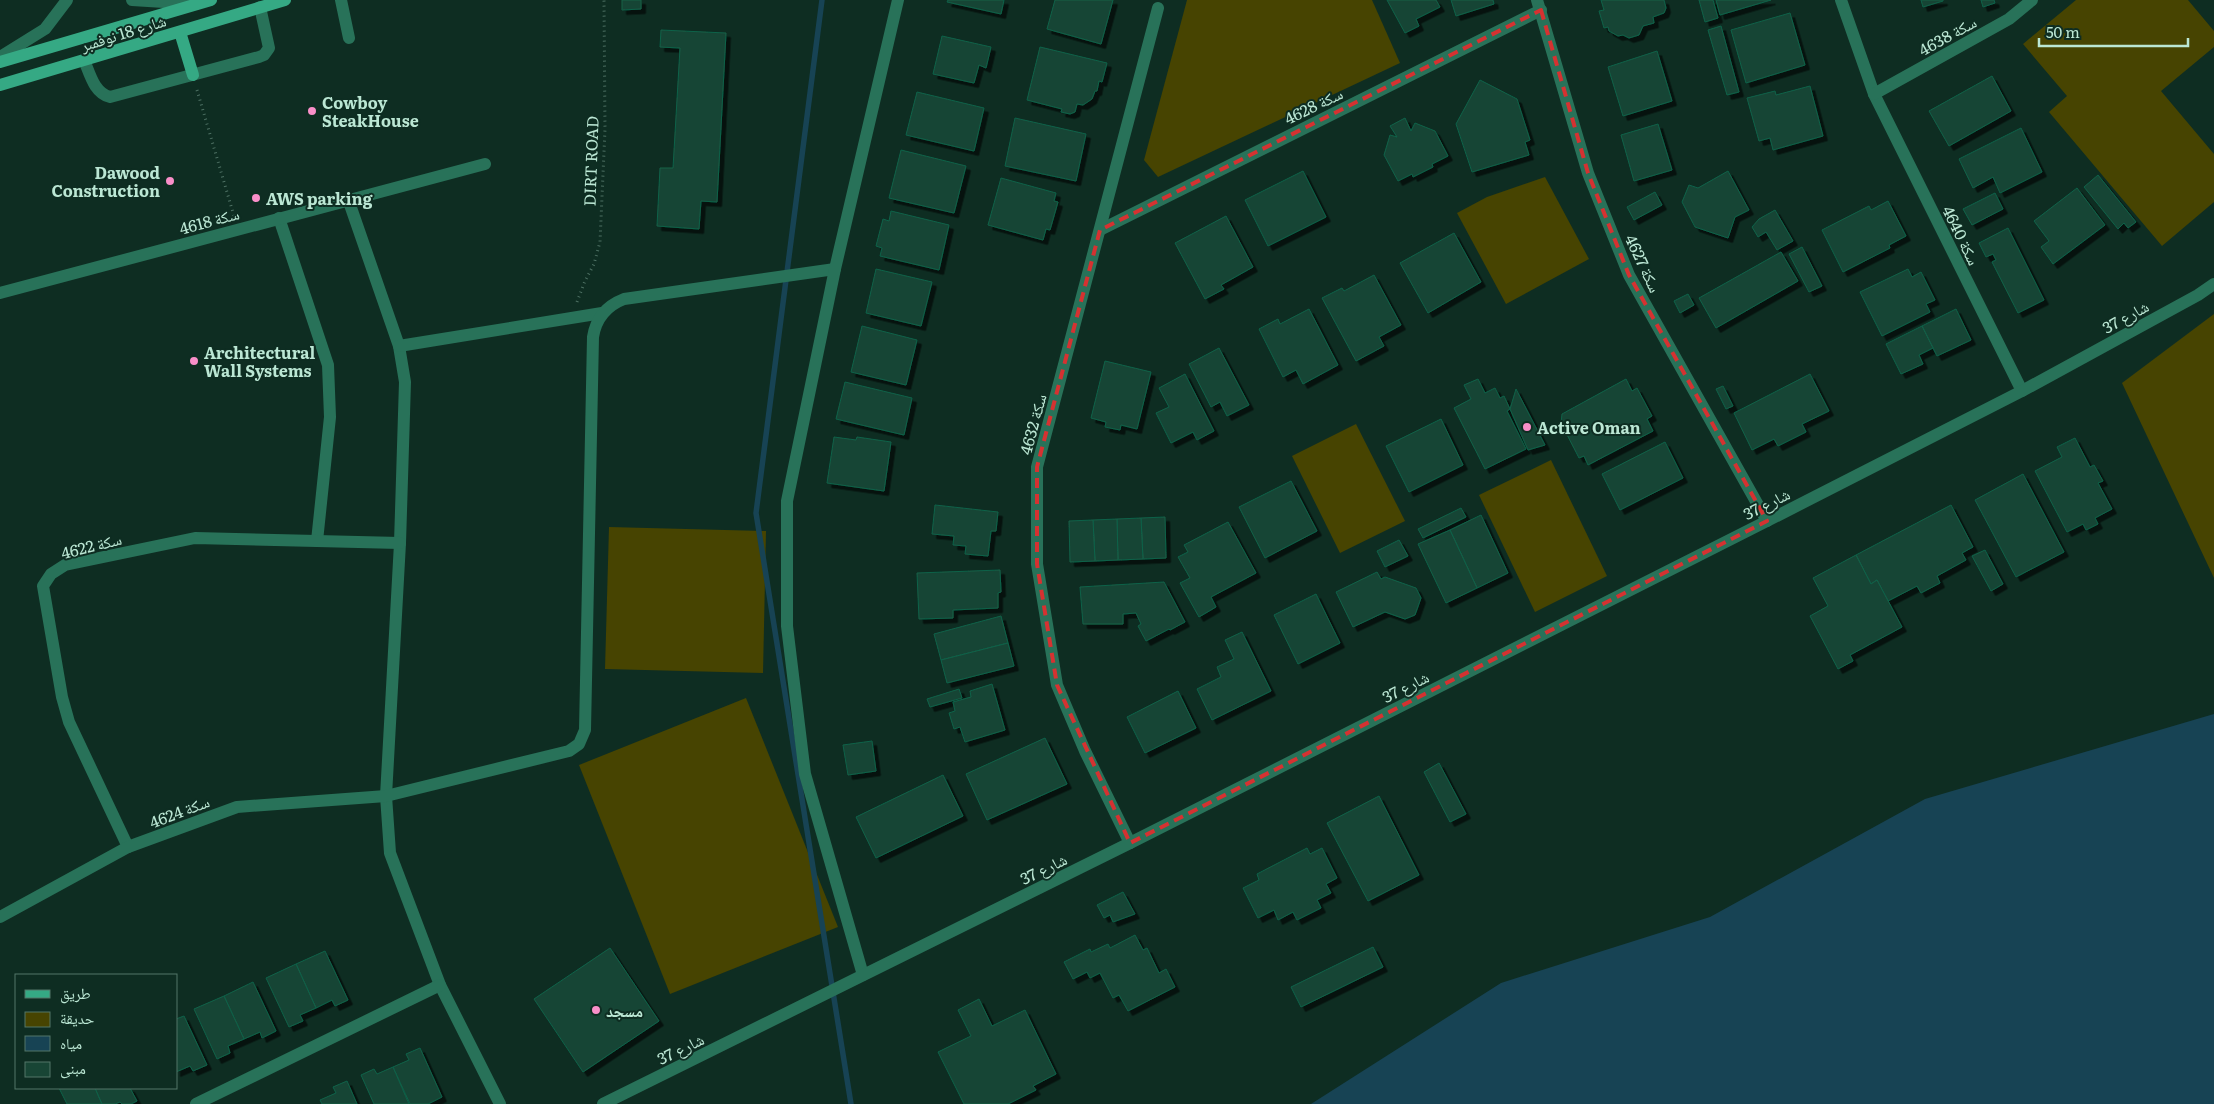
<svg xmlns="http://www.w3.org/2000/svg" width="2214" height="1104" viewBox="0 0 2214 1104" font-family="Literata,'Noto Naskh Arabic',serif">
	<defs>
		<filter id="shadow"><feDropShadow dx="4.5" dy="4.5" stdDeviation="0" flood-color="#0009"/></filter>
	</defs>
	<rect width="100%" height="100%" fill="#0e2d22"/>
	<!-- green -->
	<g fill="#474401">
		<path d="M1187,0H1372L1400,63L1158,177L1144,160Z"/>
		<path d="M2076,0H2188L2214,31V47L2161,91L2214,154V202L2162,246L2049,112L2067,96L2023,44Z"/>
		<path d="M1545,177L1589,259L1506,304L1457,213L1487,197Z"/>
		<path d="M2214,314V578L2122,383Z"/>
		<path d="M1356,424L1405,521L1340,553L1292,456Z"/>
		<path d="M1551,460L1607,576L1535,612L1479,495Z"/>
		<path d="M609,527L766,531L763,673L605,669Z"/>
		<path d="M746,698L838,927L670,994L579,765Z"/>
	</g>
	<!-- water -->
	<path fill="#174354" d="M2214,714V1104H1311L1501,983L1710,917L1925,799Z"/>
	<g fill="none" stroke-linecap="round" stroke-linejoin="round">
		<!-- stream -->
		<path stroke="#174354" stroke-width="5.5" d="M822,0L756,513L851,1104"/>
	</g>
	<!-- building -->
	<g fill="#184535" stroke="#116249" filter="url(#shadow)">
		<path d="M622,0H641V9L622,10Z"/>
		<path d="M948,0H1004L1001,14L947,2Z"/>
		<path d="M1055,0H1113L1101,44L1047,29Z"/>
		<path d="M1387,0H1436L1440,7L1416,19L1419,26L1405,33Z"/>
		<path d="M1451,0H1493L1494,4L1456,16Z"/>
		<path d="M1601,0H1664L1666,8L1664,13L1653,17L1654,23L1643,26L1639,35L1629,38L1623,35L1618,36L1609,31L1608,27L1604,28L1599,11L1604,10Z"/>
		<path d="M1699,0H1713L1718,18L1705,22Z"/>
		<path d="M1716,0H1771L1720,15Z"/>
		<path d="M1921,0H1943V1L1923,7Z"/>
		<path d="M1981,0H1994L1995,3L1983,7Z"/>
		<path d="M1790,13L1805,65L1746,83L1731,30Z"/>
		<path d="M1721,26L1739,92L1727,95L1708,30Z"/>
		<path d="M661,30L726,33L717,202L701,201L699,229L657,226L660,168H673L680,48L660,47Z"/>
		<path d="M942,36L991,47L986,68L979,65L974,83L933,74Z"/>
		<path d="M1040,47L1107,63L1102,82L1099,81L1097,91H1095L1092,99L1083,105L1077,104L1075,112L1070,114L1061,112L1062,109L1027,100Z"/>
		<path d="M1657,51L1672,101L1623,116L1608,67Z"/>
		<path d="M1992,76L2011,111L1949,146L1929,111Z"/>
		<path d="M1480,80L1517,99L1530,140L1525,142L1529,155L1472,172L1456,124Z"/>
		<path d="M1810,86L1823,136L1773,150L1770,138L1759,141L1747,98L1775,91L1776,95Z"/>
		<path d="M917,92L984,108L974,151L906,135Z"/>
		<path d="M1015,118L1086,134L1076,181L1005,166Z"/>
		<path d="M1405,118L1411,131L1415,123L1435,131L1448,156L1432,164L1433,167L1413,177L1412,174L1398,181L1384,155L1390,135L1397,137L1390,126Z"/>
		<path d="M1658,124L1672,170L1634,181L1621,135Z"/>
		<path d="M2021,128L2042,172L2000,193L1993,177L1973,188L1959,159Z"/>
		<path d="M901,150L966,166L954,213L889,198Z"/>
		<path d="M1303,171L1326,217L1268,246L1245,200Z"/>
		<path d="M1728,171L1749,210L1735,217L1728,238L1695,227L1682,202L1689,185L1698,188Z"/>
		<path d="M2098,175L2136,222L2128,228L2124,223L2118,229L2084,187Z"/>
		<path d="M1001,178L1056,193L1054,201L1058,202L1050,230L1046,229L1043,240L988,225Z"/>
		<path d="M2077,188L2105,225L2053,264L2041,247L2049,241L2034,221Z"/>
		<path d="M1655,192L1662,205L1634,220L1627,207Z"/>
		<path d="M1995,193L2003,209L1972,225L1963,209Z"/>
		<path d="M1888,201L1906,236L1889,245L1890,248L1843,272L1822,230L1869,206L1871,210Z"/>
		<path d="M1775,210L1793,241L1777,250L1766,232L1758,237L1752,227L1759,219Z"/>
		<path d="M891,211L949,225L939,270L880,256L882,248L876,246L883,219L889,221Z"/>
		<path d="M1226,216L1253,267L1221,285L1224,289L1205,299L1175,243Z"/>
		<path d="M2008,228L2044,300L2018,313L1992,262L1996,260L1993,254L1986,257L1979,243Z"/>
		<path d="M1454,233L1481,282L1428,313L1400,263Z"/>
		<path d="M1802,247L1822,286L1809,292L1789,254Z"/>
		<path d="M1781,252L1798,281L1716,328L1699,298Z"/>
		<path d="M876,269L932,282L921,326L866,313Z"/>
		<path d="M1908,269L1912,277L1921,272L1935,300L1926,304L1930,312L1882,336L1860,292Z"/>
		<path d="M1374,275L1401,325L1379,337L1384,346L1356,361L1322,298L1342,288L1344,291Z"/>
		<path d="M1688,294L1694,305L1680,313L1674,301Z"/>
		<path d="M1309,309L1338,365L1303,384L1296,370L1283,377L1259,329L1278,319L1280,324Z"/>
		<path d="M1956,309L1971,340L1937,356L1922,326Z"/>
		<path d="M862,326L917,340L906,385L851,372Z"/>
		<path d="M1922,326L1933,348L1919,355L1923,364L1901,374L1886,344Z"/>
		<path d="M1219,348L1249,405L1227,416L1220,402L1211,407L1189,364Z"/>
		<path d="M1105,361L1151,372L1137,429L1121,425L1120,430L1105,427L1106,422L1091,418Z"/>
		<path d="M1185,374L1214,431L1197,440L1193,432L1171,443L1156,413L1169,407L1159,388Z"/>
		<path d="M1810,374L1829,411L1802,424L1806,432L1778,446L1774,439L1752,450L1734,413Z"/>
		<path d="M1478,379L1485,393L1495,388L1500,398L1504,396L1510,409L1507,411L1526,449L1485,469L1454,408L1471,399L1464,385Z"/>
		<path d="M1626,379L1632,391L1637,388L1652,416L1647,419L1653,431L1588,465L1584,456L1579,458L1561,423L1562,414Z"/>
		<path d="M845,382L912,398L904,435L836,419Z"/>
		<path d="M1723,386L1733,406L1726,409L1716,389Z"/>
		<path d="M1516,389L1545,445L1528,450L1510,409Z"/>
		<path d="M1441,419L1463,465L1409,492L1386,446Z"/>
		<path d="M834,437L856,440L857,437L891,442L884,491L827,483Z"/>
		<path d="M2075,438L2090,467L2094,465L2103,481L2098,483L2112,509L2095,518L2098,524L2086,530L2083,524L2067,532L2035,471L2062,457L2057,447Z"/>
		<path d="M1665,442L1683,478L1620,510L1602,474Z"/>
		<path d="M2023,474L2064,552L2016,577L1975,500Z"/>
		<path d="M1291,481L1317,531L1265,558L1239,507Z"/>
		<path d="M935,505L998,512L996,531H991L988,556L965,554L966,546L953,545L954,536L932,534Z"/>
		<path d="M1951,505L1973,547L1962,553L1966,560L1937,576L1940,583L1921,593L1917,586L1888,601L1877,580L1871,584L1856,555Z"/>
		<path d="M1461,508L1466,517L1423,538L1418,529Z"/>
		<path d="M1481,515L1508,573L1477,588L1450,530Z"/>
		<path d="M1165,517L1166,558L1143,559L1141,518Z"/>
		<path d="M1141,518L1143,559L1118,560L1117,519Z"/>
		<path d="M1117,519L1118,560L1095,561L1093,520Z"/>
		<path d="M1093,520L1095,561L1070,562L1069,521Z"/>
		<path d="M1228,522L1256,573L1211,597L1216,607L1199,617L1180,583L1190,578L1178,557L1188,552L1184,545Z"/>
		<path d="M1450,530L1477,588L1446,603L1418,544Z"/>
		<path d="M1399,540L1408,556L1385,567L1377,551Z"/>
		<path d="M1985,550L2003,584L1991,591L1972,556Z"/>
		<path d="M1856,555L1871,584L1877,580L1902,627L1850,655L1853,661L1838,669L1810,616L1828,606L1813,578Z"/>
		<path d="M1000,570L1001,592L998,593V608L953,610V618L919,619L917,573Z"/>
		<path d="M1377,572L1381,579L1385,577L1416,588L1421,598L1415,615L1405,619L1385,612L1353,627L1336,592Z"/>
		<path d="M1164,582L1185,622L1170,630L1169,629L1146,641L1138,626L1141,624L1136,613L1123,614V624H1083L1080,587Z"/>
		<path d="M1316,594L1340,643L1298,664L1274,615Z"/>
		<path d="M1001,616L1008,643L941,660L934,634Z"/>
		<path d="M1242,632L1271,691L1212,720L1197,689L1221,677L1217,667L1234,659L1225,640Z"/>
		<path d="M1008,643L1014,666L947,683L941,660Z"/>
		<path d="M992,684L1005,730L965,742L960,727L954,729L949,713L955,711L953,702L971,697L970,691Z"/>
		<path d="M959,689L962,698L930,707L927,699Z"/>
		<path d="M1178,691L1196,728L1145,753L1127,717Z"/>
		<path d="M1045,738L1067,784L987,820L966,774Z"/>
		<path d="M872,741L876,771L848,775L843,745Z"/>
		<path d="M1439,763L1466,814L1450,822L1424,772Z"/>
		<path d="M943,775L963,816L876,858L856,817Z"/>
		<path d="M1379,796L1419,875L1368,901L1327,823Z"/>
		<path d="M1307,848L1310,854L1322,848L1337,878L1326,884L1331,893L1317,900L1321,908L1297,920L1293,912L1278,920L1274,910L1258,918L1243,888L1259,880L1257,874Z"/>
		<path d="M1123,892L1135,914L1113,922L1110,915L1104,918L1097,905Z"/>
		<path d="M1135,935L1143,950L1147,948L1159,973L1166,969L1175,987L1128,1011L1119,995L1113,998L1100,973L1090,978L1087,972L1073,979L1064,962L1090,949L1091,952L1108,944L1110,948Z"/>
		<path d="M1373,947L1383,967L1301,1007L1291,987Z"/>
		<path d="M610,948L659,1021L583,1072L534,999Z"/>
		<path d="M325,951L348,1000L335,1006L332,1000L316,1008L296,964Z"/>
		<path d="M296,964L316,1008L300,1015L303,1021L289,1027L266,978Z"/>
		<path d="M253,982L276,1031L262,1038L260,1032L244,1039L224,996Z"/>
		<path d="M224,996L244,1039L228,1046L230,1053L217,1059L194,1009Z"/>
		<path d="M979,999L992,1026L1025,1010L1056,1074L1033,1086L1036,1090L1008,1104H964L938,1052L971,1036L958,1010Z"/>
		<path d="M184,1016L207,1065L193,1071L190,1066L176,1072V1019Z"/>
		<path d="M420,1048L442,1097L428,1104H410L393,1067L409,1060L406,1054Z"/>
		<path d="M393,1067L409,1104H374L361,1075L374,1069L377,1074Z"/>
		<path d="M347,1081L357,1104H322L320,1100L336,1093L333,1087Z"/>
		<path d="M59,1088H95L102,1104H67Z"/>
		<path d="M95,1088H130L137,1101L131,1104H122L120,1102L115,1104H102Z"/>
	</g>
	<g fill="none" stroke-linecap="round" stroke-linejoin="round">
		<!-- path -->
		<g stroke="#4d7063" stroke-width="3" stroke-dasharray="1 4" stroke-linecap="butt">
			<path d="M197,90L234,216"/>
			<path d="M577,302L585,281L594,264L600,242L605,129L604,0"/>
		</g>
		<!-- minor -->
		<g stroke="#287259" stroke-width="12">
			<path d="M132,0L196,4"/>
			<path d="M341,0L349,38"/>
			<path d="M1537,0L1588,173L1629,275L1767,521"/>
			<path d="M1841,0L1874,94L2022,391"/>
			<path d="M0,57L45,29L67,0"/>
			<path d="M84,60C90,74 94,93 110,97L259,57L264,55L269,48L260,7"/>
			<path d="M1874,94L2009,19L2032,0"/>
			<path d="M348,199L399,346L405,382L400,543L386,796L390,853L440,985L500,1104"/>
			<path d="M279,218L328,365L330,417L317,541"/>
			<path d="M1100,230L1541,10"/>
			<path d="M0,293L485,164"/>
			<path d="M399,346L602,313"/>
			<path d="M1130,843L1085,751L1057,685L1037,564V467L1158,8"/>
			<path d="M128,847L69,722L62,697L43,586L51,574L65,565L195,538L400,543"/>
			<path d="M0,917L128,847L237,807L386,796L569,751L579,744L585,730L593,337C596,318 606,306 624,299L835,269"/>
			<path d="M863,975L805,774L787,626V501L835,269L898,0"/>
			<path d="M196,1104L440,985"/>
			<path d="M603,1104L1130,843L1767,521L2022,391L2198,295L2214,284"/>
		</g>
		<!-- major -->
		<g stroke="#35a984" stroke-width="12">
			<path d="M180,32L193,75"/>
			<path d="M0,62L211,0"/>
			<path d="M0,85L285,0"/>
		</g>
	</g>
	<!-- marked area -->
	<path fill="none" stroke="#d53231" stroke-width="4" stroke-dasharray="10 6" stroke-linejoin="round" d="M1541,10L1588,173L1629,275L1767,521L1130,843L1057,685L1037,564V467L1100,230Z"/>
	<!-- markers -->
	<g fill="#f98fc9" stroke="#0e2d22" stroke-width="2">
		<circle cx="312" cy="111" r="5"/>
		<circle cx="170" cy="181" r="5"/>
		<circle cx="256" cy="198" r="5"/>
		<circle cx="194" cy="361" r="5"/>
		<circle cx="1527" cy="427" r="5"/>
		<circle cx="596" cy="1010" r="5"/>
	</g>
	<g text-anchor="middle" dominant-baseline="central" stroke-width="4" stroke-linejoin="round" paint-order="stroke">
		<!-- street labels -->
		<g font-size="16" fill="#bbe7d4" stroke="#0e2d22">
			<text transform="translate(123 32) rotate(-17)">شارع 18 نوفمبر</text>
			<text transform="translate(1947 35) rotate(-29)">سكة 4638</text>
			<text transform="translate(1313 105) rotate(-26)">سكة 4628</text>
			<text transform="translate(590 161) rotate(-88)">DIRT ROAD</text>
			<text transform="translate(209 220) rotate(-15)">سكة 4618</text>
			<text transform="translate(1962 235) rotate(64)">سكة 4640</text>
			<text transform="translate(1644 263) rotate(65)">سكة 4627</text>
			<text transform="translate(2125 316) rotate(-29)">شارع 37</text>
			<text transform="translate(1032 424) rotate(-75)">سكة 4632</text>
			<text transform="translate(1766 503) rotate(-27)">شارع 37</text>
			<text transform="translate(91 545) rotate(-14)">سكة 4622</text>
			<text transform="translate(1405 686) rotate(-27)">شارع 37</text>
			<text transform="translate(179 811) rotate(-21)">سكة 4624</text>
			<text transform="translate(1043 868) rotate(-26)">شارع 37</text>
			<text transform="translate(680 1048) rotate(-26)">شارع 37</text>
		</g>
		<!-- poi labels -->
		<g font-size="16" font-weight="bold" fill="#bbe7d4" stroke="#0e2d22" text-anchor="start">
			<text x="322" y="102">Cowboy<tspan x="322" dy="18">SteakHouse</tspan></text>
			<text x="160" y="172" text-anchor="end">Dawood<tspan x="160" dy="18">Construction</tspan></text>
			<text x="266" y="198">AWS parking</text>
			<text x="204" y="352">Architectural<tspan x="204" dy="18">Wall Systems</tspan></text>
			<text x="1537" y="427">Active Oman</text>
			<text x="606" y="1010">مسجد</text>
		</g>
	</g>
	<!-- legend -->
	<rect x="15" y="974" width="162" height="115" fill="#0e2d22" stroke="#537769"/>
	<rect x="25" y="990" width="25" height="8" fill="#35a984" stroke="#537769"/>
	<text x="60" y="999" font-size="15" fill="#bbe7d4">طريق</text>
	<rect x="25" y="1012" width="25" height="15" fill="#474401" stroke="#537769"/>
	<text x="60" y="1024" font-size="15" fill="#bbe7d4">حديقة</text>
	<rect x="25" y="1036" width="25" height="15" fill="#174354" stroke="#537769"/>
	<text x="60" y="1049" font-size="15" fill="#bbe7d4">مياه</text>
	<rect x="25" y="1062" width="25" height="15" fill="#184535" stroke="#537769"/>
	<text x="60" y="1074" font-size="15" fill="#bbe7d4">مبنى</text>
	<!-- scale -->
	<path d="M2039 38v8h149v-8" fill="none" stroke="#bbe7d4" stroke-width="2.5"/>
	<text x="2046" y="38" font-size="15" fill="#bbe7d4" stroke="#0e2d22" stroke-width="4" paint-order="stroke">50 m</text>
</svg>
